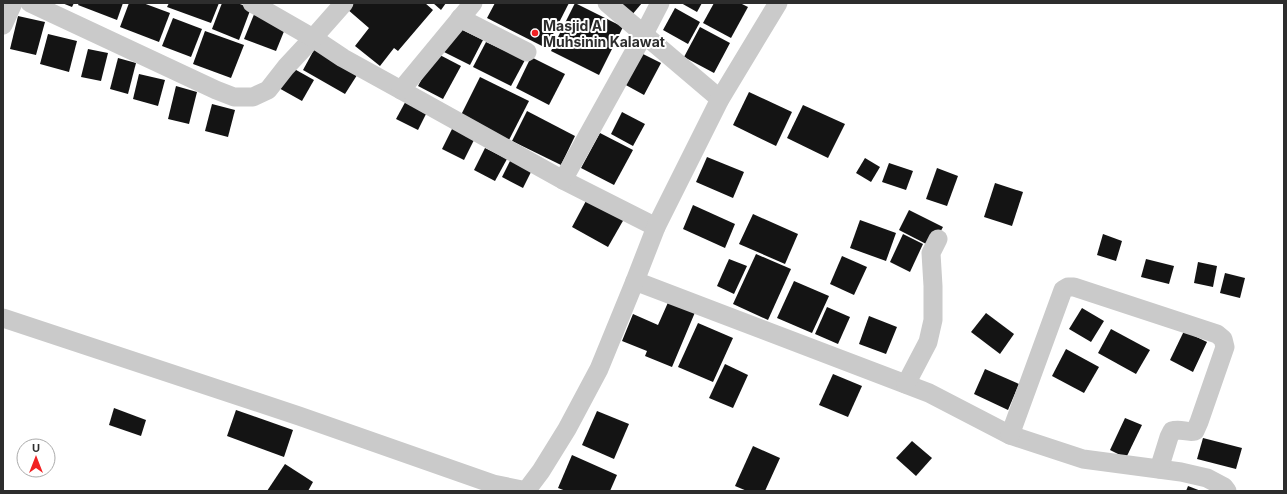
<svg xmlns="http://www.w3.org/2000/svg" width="1287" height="494" viewBox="0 0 1287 494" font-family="Inter,sans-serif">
	<rect width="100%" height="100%" fill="#fff"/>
	<!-- building -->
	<g fill="#141414">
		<path d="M62,3H74L72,7Z"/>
		<path d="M79,3H123L117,20L78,5Z"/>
		<path d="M129,3H143L170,13L159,42L120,27Z"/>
		<path d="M169,3H219L211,23L167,7Z"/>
		<path d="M222,3H237L251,8L239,40L212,29Z"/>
		<path d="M352,3H425L433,10L398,51L394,48L380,66L355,46L369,28L347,9Z"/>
		<path d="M433,3H446L441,10Z"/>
		<path d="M495,3H569L546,48L487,18Z"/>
		<path d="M575,3L623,27L599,75L551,51Z"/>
		<path d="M616,3H642L631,16Z"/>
		<path d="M681,3H702L697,12Z"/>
		<path d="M714,3H740L748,7L731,38L703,23Z"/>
		<path d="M675,8L700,22L688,44L663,30Z"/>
		<path d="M255,12L287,24L276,51L244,39Z"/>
		<path d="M18,16L45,22L36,55L10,49Z"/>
		<path d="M173,18L202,29L191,57L162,46Z"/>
		<path d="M454,26L483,40L470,65L442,51Z"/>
		<path d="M700,27L730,43L714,73L684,57Z"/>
		<path d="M205,31L244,45L231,78L193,64Z"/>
		<path d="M48,34L77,41L69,72L40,64Z"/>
		<path d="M486,42L525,60L511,86L473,67Z"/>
		<path d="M315,48L359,72L345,94L303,70Z"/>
		<path d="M88,49L108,53L101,81L81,77Z"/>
		<path d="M436,53L461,66L443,99L418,86Z"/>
		<path d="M641,53L661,63L644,95L624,84Z"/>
		<path d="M531,57L565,74L549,105L516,88Z"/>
		<path d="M118,58L136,63L128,94L110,89Z"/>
		<path d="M289,66L314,80L302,101L277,87Z"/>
		<path d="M139,74L165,80L158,106L133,99Z"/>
		<path d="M480,77L529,101L509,140L461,115Z"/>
		<path d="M176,86L197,92L189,124L168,119Z"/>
		<path d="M749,92L792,112L776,146L733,125Z"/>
		<path d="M408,97L429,108L418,130L396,119Z"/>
		<path d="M212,104L235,110L228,137L205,131Z"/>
		<path d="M803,105L845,124L828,158L787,138Z"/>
		<path d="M527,111L575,136L561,165L512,141Z"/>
		<path d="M622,112L645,124L633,146L611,134Z"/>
		<path d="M453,127L475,138L464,160L442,149Z"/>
		<path d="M600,133L633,150L614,185L581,168Z"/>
		<path d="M485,148L507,159L495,181L474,170Z"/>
		<path d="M513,155L534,166L523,188L502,177Z"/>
		<path d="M707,157L744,172L733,198L696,182Z"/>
		<path d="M865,158L880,167L871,182L856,173Z"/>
		<path d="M889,163L913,171L906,190L882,182Z"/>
		<path d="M937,168L958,176L947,206L926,199Z"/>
		<path d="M995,183L1023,192L1012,226L984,217Z"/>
		<path d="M587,199L624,219L608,247L572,227Z"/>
		<path d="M693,205L735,224L725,248L683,229Z"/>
		<path d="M909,210L943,227L932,247L899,230Z"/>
		<path d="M753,214L798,234L785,264L739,244Z"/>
		<path d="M860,220L896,233L886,261L850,248Z"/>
		<path d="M903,234L923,244L910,272L890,262Z"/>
		<path d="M1103,234L1122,241L1116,261L1097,255Z"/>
		<path d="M756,254L791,269L768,320L733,304Z"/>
		<path d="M842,256L867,267L854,295L830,284Z"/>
		<path d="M729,259L747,266L734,294L717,286Z"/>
		<path d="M1146,259L1174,266L1169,284L1141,277Z"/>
		<path d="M1198,262L1217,266L1213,287L1194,283Z"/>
		<path d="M1225,273L1245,278L1240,298L1220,293Z"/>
		<path d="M794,281L829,296L812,333L777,318Z"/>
		<path d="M670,298L696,310L672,367L645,356L647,351L622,341L633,314L658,325Z"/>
		<path d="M827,307L850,317L838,344L815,334Z"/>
		<path d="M1082,308L1104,321L1091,342L1069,329Z"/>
		<path d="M986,313L1014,334L1000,354L971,332Z"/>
		<path d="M869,316L897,327L886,354L859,344Z"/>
		<path d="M698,323L733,338L713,382L678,367Z"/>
		<path d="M1111,329L1150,350L1136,374L1098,353Z"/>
		<path d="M1184,331L1207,342L1193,372L1170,360Z"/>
		<path d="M1066,349L1099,367L1084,393L1052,376Z"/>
		<path d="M725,364L748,375L733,408L709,398Z"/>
		<path d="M985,369L1019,384L1008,410L974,394Z"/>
		<path d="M833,374L862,386L848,417L819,405Z"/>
		<path d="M114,408L146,420L141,436L109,425Z"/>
		<path d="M236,410L293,430L284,457L227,436Z"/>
		<path d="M597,411L629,424L614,459L582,445Z"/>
		<path d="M1125,418L1142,425L1126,458L1110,450Z"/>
		<path d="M1203,438L1242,448L1236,469L1197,459Z"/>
		<path d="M912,441L932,458L916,476L896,458Z"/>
		<path d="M753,446L780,458L765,491H747L735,486Z"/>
		<path d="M572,455L617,475L610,491H566L558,488Z"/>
		<path d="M285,464L313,482L308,491H267Z"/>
		<path d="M1188,486L1201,491H1186Z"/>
	</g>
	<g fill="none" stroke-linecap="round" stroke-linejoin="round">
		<!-- street -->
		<g stroke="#cacaca" stroke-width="19">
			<path d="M30,3L216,90L234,97H253L268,90L286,67L313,38L343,58L401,90L563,180L656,227"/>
			<path d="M252,3L313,38L344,3"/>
			<path d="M607,3L720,99"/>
			<path d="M460,18L527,52"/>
			<path d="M3,25L13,3"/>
			<path d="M401,90L473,3"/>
			<path d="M563,180L644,34L660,3"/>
			<path d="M635,281L929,393L1010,435L1083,459L1181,472L1207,478L1224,487L1227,491"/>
			<path d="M3,318L299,416L493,484L527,491"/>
			<path d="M906,384L928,342L933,320V286L931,253L938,239"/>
			<path d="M1010,435L1063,290L1068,287H1074L1217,334L1223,339L1225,347L1199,422L1195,431C1187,433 1180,428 1172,431L1169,437L1159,469"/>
			<path d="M526,491L541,471L567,429L599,369L635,281L656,227L720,99L778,3"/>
		</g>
	</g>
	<!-- markers -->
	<circle fill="#f12123" stroke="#fff" stroke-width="1.5" cx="535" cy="33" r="4"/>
	<g text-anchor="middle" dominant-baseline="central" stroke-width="4" stroke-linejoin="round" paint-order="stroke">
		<!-- poi labels -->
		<g font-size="14" font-weight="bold" fill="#2d2d2d" stroke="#fff" text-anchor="start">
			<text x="543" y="25">Masjid Al<tspan x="543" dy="16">Muhsinin Kalawat</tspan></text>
		</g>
	</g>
	<!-- border -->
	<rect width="1287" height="494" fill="none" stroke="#2d2d2d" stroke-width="8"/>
	<!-- north arrow -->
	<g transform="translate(36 458)"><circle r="19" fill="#ffffff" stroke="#ababab"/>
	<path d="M0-3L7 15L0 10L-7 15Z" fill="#f12123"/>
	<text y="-6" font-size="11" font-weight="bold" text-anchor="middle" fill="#2d2d2d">U</text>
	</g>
</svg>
